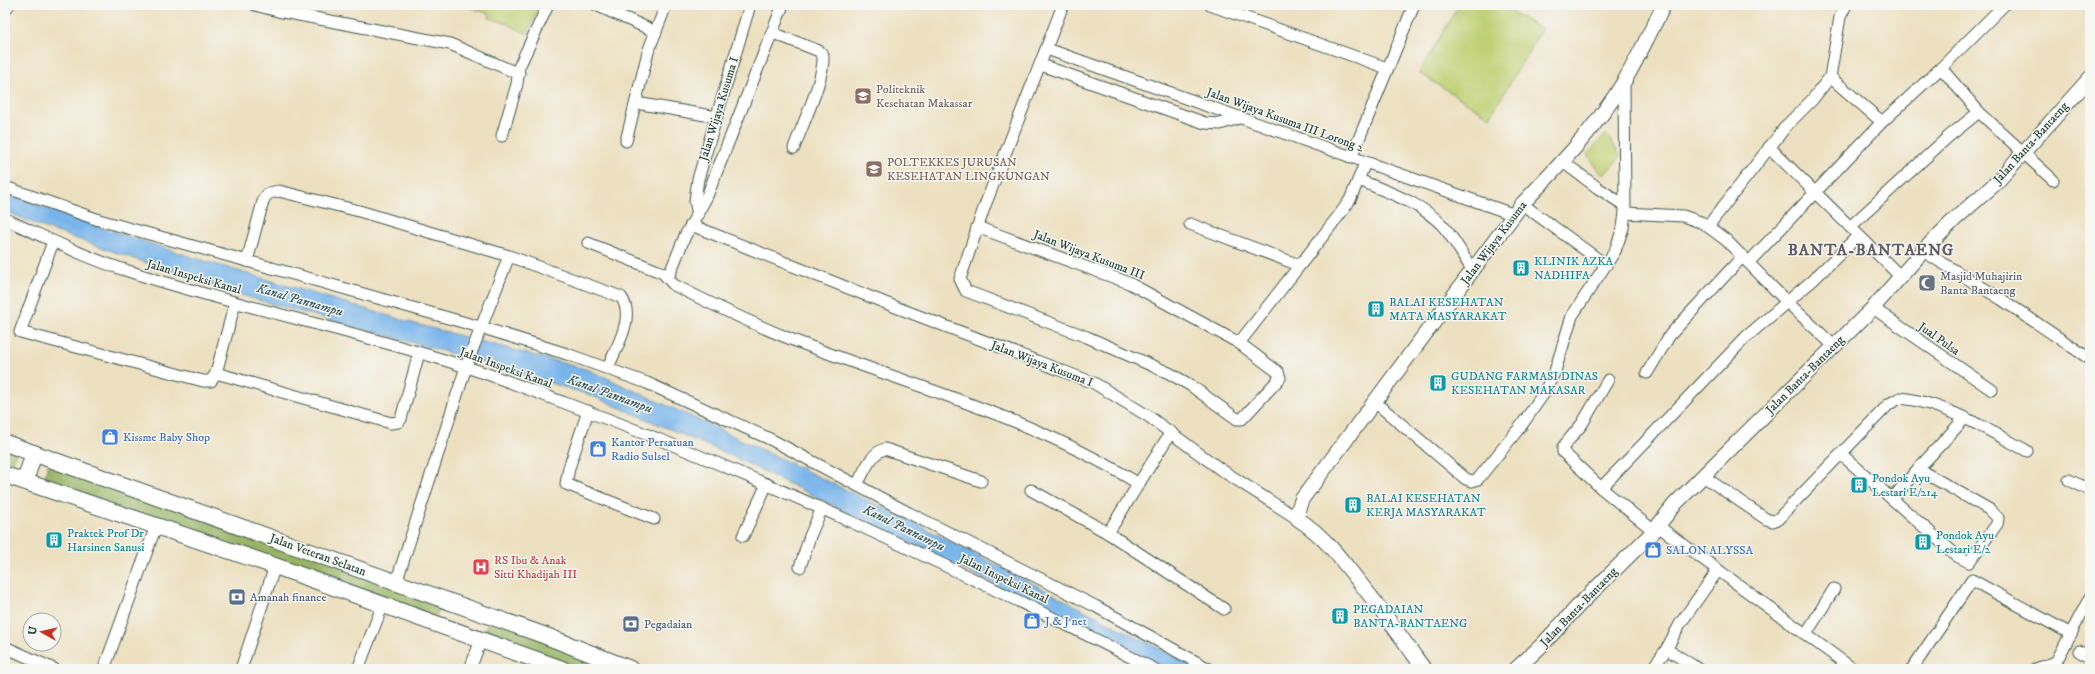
<svg xmlns="http://www.w3.org/2000/svg" width="2095" height="674" viewBox="0 0 2095 674" font-family="'IM FELL DW Pica',serif">
	<rect width="100%" height="100%" fill="#f6f6f2"/>
	<filter id="ink" filterUnits="userSpaceOnUse"><feTurbulence type="fractalNoise" baseFrequency=".025" numOctaves="2"/><feDisplacementMap in="SourceGraphic" scale="8" xChannelSelector="R" yChannelSelector="G"/><feConvolveMatrix kernelMatrix="1 2 1 2 8 2 1 2 1" color-interpolation-filters="sRGB"/></filter>
	<filter id="wash" filterUnits="userSpaceOnUse"><feTurbulence type="fractalNoise" baseFrequency=".012" numOctaves="4" result="noise"/><feDisplacementMap in="SourceGraphic" scale="16" xChannelSelector="R" yChannelSelector="G"/><feGaussianBlur stdDeviation="0.9" result="paint"/><feColorMatrix in="noise" values="0 0 0 0 0 0 0 0 0 0 0 0 0 0 0 0 0 1.4 0 .05"/><feComposite in="paint" operator="in"/></filter>
	<g filter="url(#wash)">
		<rect width="100%" height="100%" fill="#ede0c0"/>
		<!-- green -->
		<g fill="#c0d072" stroke="#708653">
			<path d="M462,5H540L527,34L508,24L489,18L490,14Z"/>
			<path d="M1459,5H1499L1542,29L1490,117L1419,73Z"/>
			<path d="M1606,134L1621,156L1603,176L1587,154Z"/>
		</g>
		<!-- forest -->
		<g fill="#98b264" stroke="#5c784c">
			<path d="M5,449L17,453L9,474L5,472Z"/>
			<path d="M49,461L442,600L434,623L43,484Z"/>
			<path d="M490,617L630,669H562L481,640Z"/>
		</g>
		<!-- water -->
		<path fill="#79b5eb" stroke="#4c7990" d="M5,192L63,215L198,259L416,324L589,370L712,426L907,519L1199,669H1167L732,456L590,395L461,356L240,295L45,228L5,211Z"/>
	</g>
	<g filter="url(#ink)">
		<g fill="none" stroke-linecap="round" stroke-linejoin="round">
			<!-- minor casing -->
			<g stroke="#3e5549" stroke-width="13">
				<g id="minor">
					<path d="M255,5L278,11L450,44L519,74"/>
					<path d="M596,5L656,32"/>
					<path d="M1063,5L984,208L960,279L966,291L1087,337L1169,373L1190,385L1237,419H1242L1280,378L1278,372L1239,343"/>
					<path d="M1210,5L1387,68"/>
					<path d="M773,33L819,51L823,55C825,78 802,125 794,148"/>
					<path d="M1047,49L1515,215"/>
					<path d="M1041,65L1205,123L1220,124L1239,118"/>
					<path d="M1941,68L1979,112L2053,180"/>
					<path d="M1830,77L1882,122"/>
					<path d="M636,103L717,117"/>
					<path d="M502,136L517,84L519,67L548,5"/>
					<path d="M626,141L648,52L666,5"/>
					<path d="M1769,147L1901,277"/>
					<path d="M1351,158L1414,5"/>
					<path d="M1563,162L1598,188L1624,205"/>
					<path d="M1359,180C1387,192 1420,202 1442,225C1454,238 1463,256 1473,271"/>
					<path d="M5,187L99,220L247,261L264,198L269,193L279,191L359,211L509,256L468,361L396,583"/>
					<path d="M1522,204L1606,265"/>
					<path d="M1625,213L1683,216L1703,223L1726,240L1787,302L1834,346"/>
					<path d="M698,214L695,201L698,179L750,5"/>
					<path d="M5,219C45,237 84,257 125,270C237,307 354,330 466,367C499,377 532,391 565,403C767,478 962,571 1154,669"/>
					<path d="M1190,224L1299,265"/>
					<path d="M691,225L898,308L1094,383L1148,416L1220,469L1298,519"/>
					<path d="M1708,226L1787,125L1812,100L1830,77L1840,17L1846,5"/>
					<path d="M977,227L1129,283L1239,343L1340,214L1350,200L1365,163"/>
					<path d="M1850,227L1948,137L1979,112"/>
					<path d="M53,242L20,332L203,381H211L216,373L235,303"/>
					<path d="M588,243L663,273L674,285C713,305 753,324 793,340C911,386 1030,416 1139,484"/>
					<path d="M1923,251L2001,299L2090,359"/>
					<path d="M509,256L621,297C636,317 616,347 608,368"/>
					<path d="M247,261L480,327L567,354L647,383L770,439L909,513L1095,606L1209,669"/>
					<path d="M1749,262L1882,122L1941,68L2004,5"/>
					<path d="M668,278L685,236L707,196L783,5"/>
					<path d="M1873,308L1992,390"/>
					<path d="M216,373L391,423L398,422L401,419L419,353"/>
					<path d="M1647,373L1670,335L1743,256"/>
					<path d="M1608,380L1582,424L1563,447V452L1601,488L1654,531"/>
					<path d="M1375,402L1466,479L1472,481L1478,479L1521,426L1544,393L1555,371L1572,316L1615,251L1623,228L1625,213L1624,81"/>
					<path d="M588,411L569,468L566,484L654,519"/>
					<path d="M1842,455L1957,556L1969,562L1997,524L1998,518L1990,510L1918,469L1965,418"/>
					<path d="M1703,476L1766,519L1773,521L1778,519L1889,404L1900,398C1943,402 1990,431 2027,451"/>
					<path d="M2069,480L2090,490"/>
					<path d="M857,485C863,474 871,452 885,449L981,481"/>
					<path d="M1601,488L1746,337L1813,280L1858,236"/>
					<path d="M1031,490L1108,533L1224,609"/>
					<path d="M1892,499L1918,469"/>
					<path d="M1658,526L1853,669"/>
					<path d="M1108,533L1171,432"/>
					<path d="M743,536L767,484"/>
					<path d="M800,567L810,536L822,508"/>
					<path d="M1806,634L1834,589"/>
					<path d="M5,647L54,669"/>
					<path d="M2079,651L2090,658"/>
					<path d="M1673,653L1698,669"/>
					<path d="M104,669L156,526"/>
					<path d="M241,669L275,566"/>
					<path d="M358,669L383,604"/>
					<path d="M470,669L481,640"/>
					<path d="M1652,669L1666,650L1680,624L1718,570"/>
					<path d="M1912,669L1972,580L2071,634"/>
					<path d="M2036,669L2056,662L2090,597"/>
				</g>
			</g>
			<!-- tertiary casing -->
			<g stroke="#3e5549" stroke-width="16">
				<g id="tertiary">
					<path d="M1424,669C1404,641 1385,614 1364,588C1343,562 1326,537 1298,519V510L1302,499L1522,204C1559,166 1597,127 1625,80C1639,56 1651,30 1664,5"/>
					<path d="M1516,669L1541,646L1581,603L1654,531L1674,505L1703,476L1873,308L1923,251L1955,219L1996,183L2090,78"/>
				</g>
			</g>
			<!-- secondary casing -->
			<g stroke="#3e5549" stroke-width="18">
				<g id="secondary">
					<path d="M5,6L6,5"/>
					<path d="M5,443L546,636L630,669"/>
					<path d="M5,475L275,566L562,669"/>
					<path d="M25,481L34,453"/>
				</g>
			</g>
			<!-- minor -->
			<use href="#minor" stroke="#fff" stroke-width="11"/>
			<!-- tertiary -->
			<use href="#tertiary" stroke="#fff" stroke-width="14"/>
			<!-- secondary -->
			<use href="#secondary" stroke="#fff" stroke-width="16"/>
		</g>
	</g>
	<!-- icons -->
	<defs>
		<g id="university-square" transform="scale(0.9)"><rect x="-9" y="-9" width="18" height="18" rx="4" fill="#8d6e63" stroke="#f6f6f2"/><path d="M0-5L7-2L0 1L-7-2ZM-4 1L0 2.5L4 1V4Q0 6-4 4Z" fill="#fff"/></g>
		<g id="building-square" transform="scale(0.9)"><rect x="-9" y="-9" width="18" height="18" rx="4" fill="#0f9aa8" stroke="#f6f6f2"/><path d="M-4-6H4V6H1V3H-1V6H-4ZM-2.5-4.3h1.7v1.8h-1.7ZM.8-4.3h1.7v1.8H.8ZM-2.5-1h1.7V.8h-1.7ZM.8-1h1.7V.8H.8Z" fill="#fff"/></g>
		<g id="mosque-square" transform="scale(0.9)"><rect x="-9" y="-9" width="18" height="18" rx="4" fill="#6b7280" stroke="#f6f6f2"/><path d="M3.5-4.9A6 6 0 1 0 3.5 4.9A5 5 0 1 1 3.5-4.9Z" fill="#fff"/></g>
		<g id="shop-square" transform="scale(0.9)"><rect x="-9" y="-9" width="18" height="18" rx="4" fill="#3f7fe0" stroke="#f6f6f2"/><path d="M-5-2.5h2.3a2.7 3.5 0 0 1 5.4 0H5L5.5 6h-11ZM-1.5-2.5h3a1.5 2.3 0 0 0-3 0Z" fill="#fff"/></g>
		<g id="hospital-square" transform="scale(0.9)"><rect x="-9" y="-9" width="18" height="18" rx="4" fill="#e0444e" stroke="#f6f6f2"/><path d="M-5-5h3v3.5h4V-5h3V5h-3V1.5h-4V5h-3Z" fill="#fff"/></g>
		<g id="bank-square" transform="scale(0.9)"><rect x="-9" y="-9" width="18" height="18" rx="4" fill="#5c6f8a" stroke="#f6f6f2"/><path d="M-6-4H6V4H-6ZM0-2.3a2.3 2.3 0 1 0 0 4.6a2.3 2.3 0 1 0 0-4.6Z" fill="#fff"/></g>
	</defs>
	<g fill-rule="evenodd">
		<use href="#university-square" x="863" y="96"/>
		<use href="#university-square" x="874" y="169"/>
		<use href="#building-square" x="1521" y="268"/>
		<use href="#mosque-square" x="1927" y="283"/>
		<use href="#building-square" x="1376" y="309"/>
		<use href="#building-square" x="1438" y="383"/>
		<use href="#shop-square" x="110" y="437"/>
		<use href="#shop-square" x="598" y="449"/>
		<use href="#building-square" x="1859" y="485"/>
		<use href="#building-square" x="1353" y="505"/>
		<use href="#building-square" x="54" y="540"/>
		<use href="#building-square" x="1923" y="542"/>
		<use href="#shop-square" x="1653" y="550"/>
		<use href="#hospital-square" x="481" y="567"/>
		<use href="#bank-square" x="237" y="597"/>
		<use href="#building-square" x="1340" y="616"/>
		<use href="#shop-square" x="1032" y="621"/>
		<use href="#bank-square" x="631" y="624"/>
	</g>
	<g text-anchor="middle" dominant-baseline="central" stroke-width="3" stroke-linejoin="round" paint-order="stroke">
		<!-- education labels -->
		<g font-size="12" fill="#785e54" stroke="#f6f6f2" text-anchor="start">
			<text x="876" y="89">Politeknik<tspan x="876" dy="14">Kesehatan Makassar</tspan></text>
			<text x="887" y="162">POLTEKKES JURUSAN<tspan x="887" dy="14">KESEHATAN LINGKUNGAN</tspan></text>
		</g>
		<!-- street labels -->
		<g font-size="12" fill="#1f3d34" stroke="#f6f6f2">
			<text transform="translate(719 109) rotate(-73)">Jalan Wijaya Kusuma I</text>
			<text transform="translate(1285 120) rotate(20)">Jalan Wijaya Kusuma III Lorong 2</text>
			<text transform="translate(2031 143) rotate(-48)">Jalan Banta-Bantaeng</text>
			<text transform="translate(1494 243) rotate(-53)">Jalan Wijaya Kusuma</text>
			<text transform="translate(1089 255) rotate(21)">Jalan Wijaya Kusuma III</text>
			<text transform="translate(194 277) rotate(16)">Jalan Inspeksi Kanal</text>
			<text transform="translate(1939 339) rotate(35)">Jual Pulsa</text>
			<text transform="translate(1042 364) rotate(21)">Jalan Wijaya Kusuma I</text>
			<text transform="translate(506 368) rotate(20)">Jalan Inspeksi Kanal</text>
			<text transform="translate(1805 375) rotate(-45)">Jalan Banta-Bantaeng</text>
			<text transform="translate(318 555) rotate(20)">Jalan Veteran Selatan</text>
			<text transform="translate(1004 579) rotate(26)">Jalan Inspeksi Kanal</text>
			<text transform="translate(1579 607) rotate(-46)">Jalan Banta-Bantaeng</text>
		</g>
		<!-- culture labels -->
		<g font-size="12" fill="#0d838f" stroke="#f6f6f2" text-anchor="start">
			<text x="1534" y="261">KLINIK AZKA<tspan x="1534" dy="14">NADHIFA</tspan></text>
			<text x="1389" y="302">BALAI KESEHATAN<tspan x="1389" dy="14">MATA MASYARAKAT</tspan></text>
			<text x="1451" y="376">GUDANG FARMASI DINAS<tspan x="1451" dy="14">KESEHATAN MAKASAR</tspan></text>
			<text x="1872" y="478">Pondok Ayu<tspan x="1872" dy="14">Lestari E/214</tspan></text>
			<text x="1366" y="498">BALAI KESEHATAN<tspan x="1366" dy="14">KERJA MASYARAKAT</tspan></text>
			<text x="67" y="533">Praktek Prof Dr<tspan x="67" dy="14">Harsinen Sanusi</tspan></text>
			<text x="1936" y="535">Pondok Ayu<tspan x="1936" dy="14">Lestari E/2</tspan></text>
			<text x="1353" y="609">PEGADAIAN<tspan x="1353" dy="14">BANTA-BANTAENG</tspan></text>
		</g>
		<!-- worship labels -->
		<g font-size="12" fill="#5b616d" stroke="#f6f6f2" text-anchor="start">
			<text x="1940" y="276">Masjid Muhajirin<tspan x="1940" dy="14">Banta Bantaeng</tspan></text>
		</g>
		<!-- shop labels -->
		<g font-size="12" fill="#366cbe" stroke="#f6f6f2" text-anchor="start">
			<text x="123" y="437">Kissme Baby Shop</text>
			<text x="611" y="442">Kantor Persatuan<tspan x="611" dy="14">Radio Sulsel</tspan></text>
			<text x="1666" y="550">SALON ALYSSA</text>
			<text x="1045" y="621">J &amp; J net</text>
		</g>
		<!-- health labels -->
		<g font-size="12" fill="#be3a42" stroke="#f6f6f2" text-anchor="start">
			<text x="494" y="560">RS Ibu &amp; Anak<tspan x="494" dy="14">Sitti Khadijah III</tspan></text>
		</g>
		<!-- service labels -->
		<g font-size="12" fill="#4e5e75" stroke="#f6f6f2" text-anchor="start">
			<text x="250" y="597">Amanah finance</text>
			<text x="644" y="624">Pegadaian</text>
		</g>
		<!-- water labels -->
		<g font-size="13" font-style="italic" fill="#365b62" stroke="#f6f6f2">
			<text transform="translate(300 300) rotate(16)">Kanal Pannampu</text>
			<text transform="translate(610 394) rotate(20)">Kanal Pannampu</text>
			<text transform="translate(904 528) rotate(26)">Kanal Pannampu</text>
		</g>
		<!-- district labels -->
		<g font-size="16" font-weight="bold" letter-spacing="1" fill="#5e5c62" stroke="#f6f6f2">
			<text x="1871" y="250">BANTA-BANTAENG</text>
		</g>
	</g>
	<!-- margin -->
	<rect width="2095" height="674" fill="none" stroke="#f6f6f2" stroke-width="20"/>
	<!-- north arrow -->
	<g transform="translate(42 632) rotate(278)"><circle r="19" fill="#f6f6f2" stroke="#a0aca6"/>
	<path d="M0-3L7 15L0 10L-7 15Z" fill="#c8321e"/>
	<text y="-6" font-size="11" font-weight="bold" text-anchor="middle" fill="#1f3d34">U</text>
	</g>
</svg>
